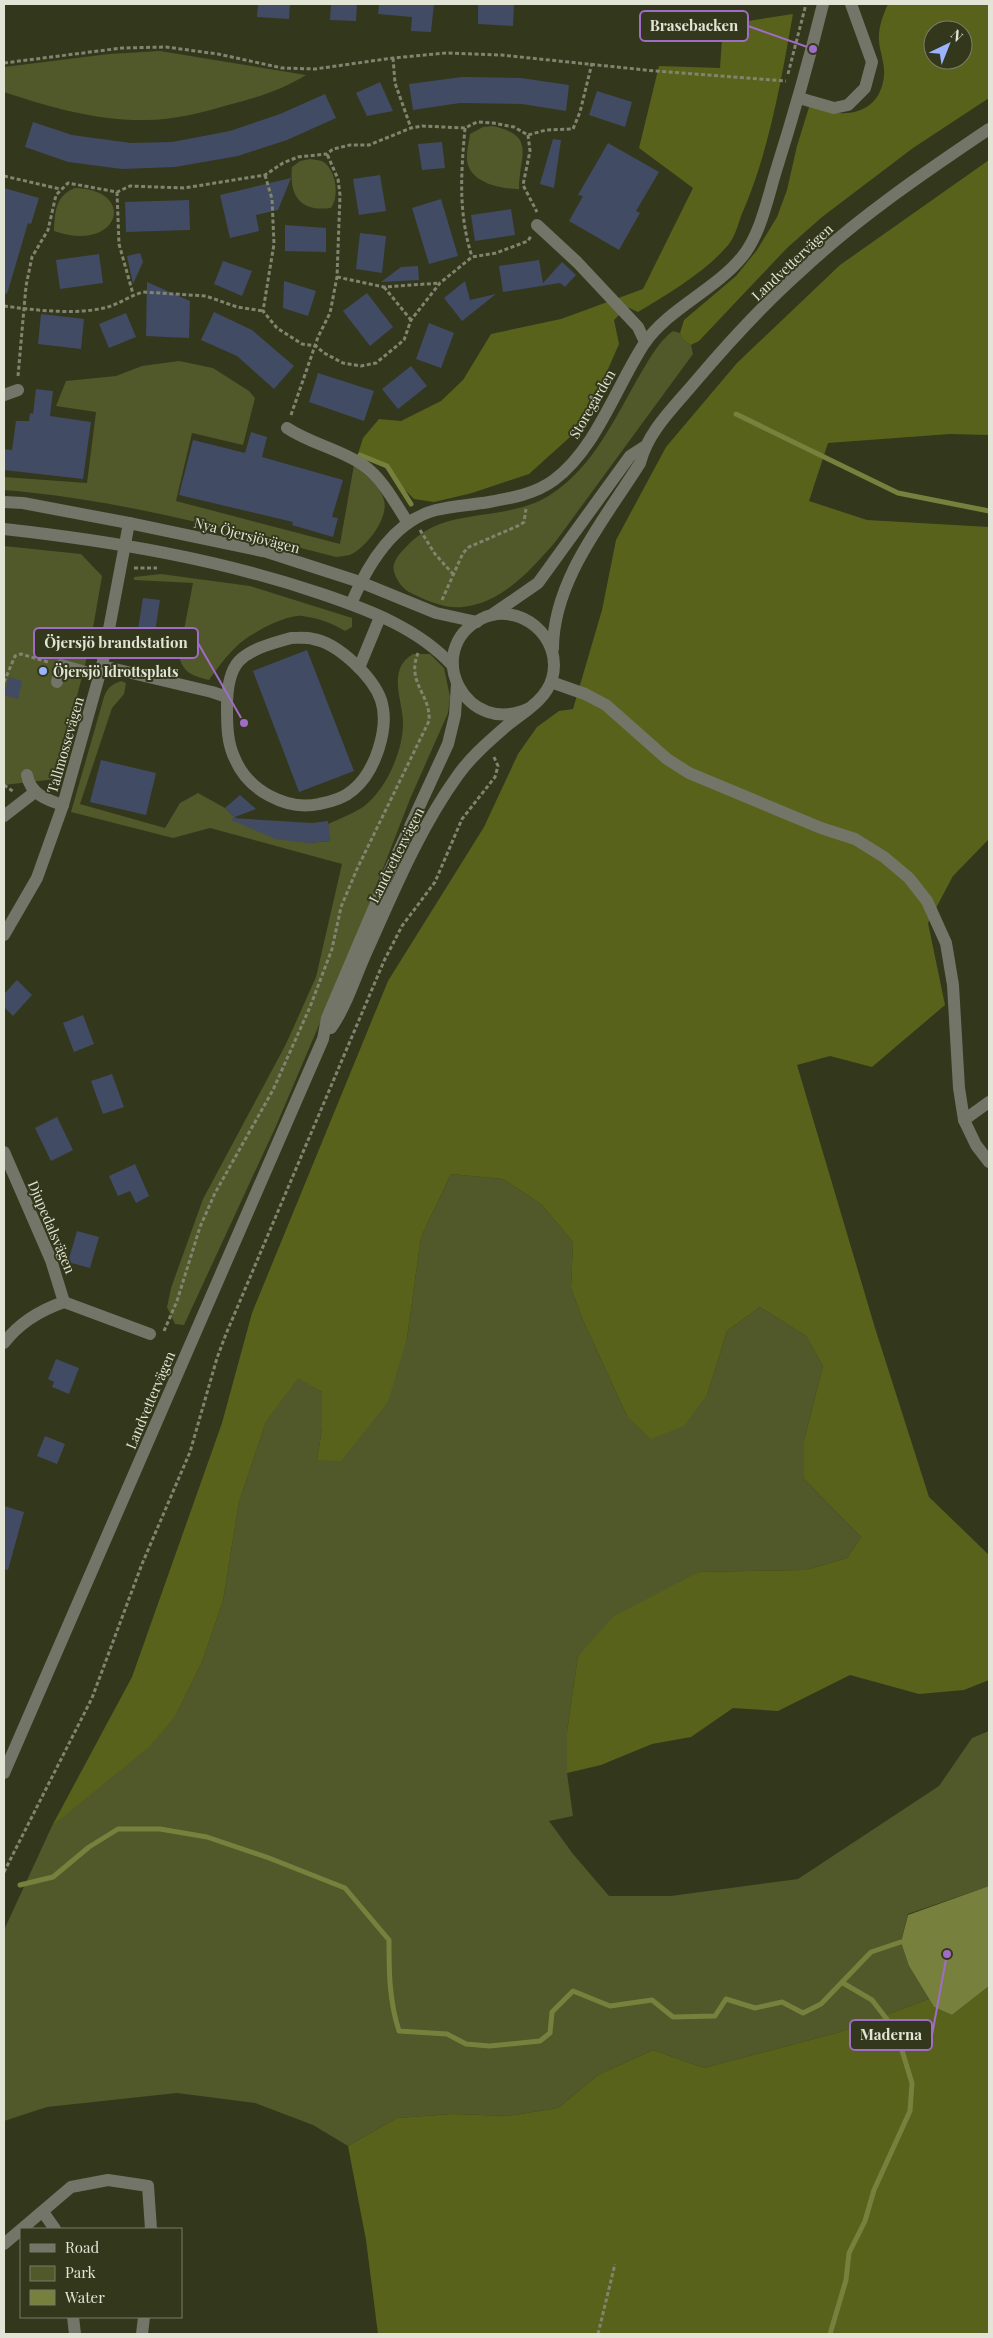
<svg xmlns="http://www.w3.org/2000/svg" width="993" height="2338" viewBox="0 0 993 2338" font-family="'Playfair Display',serif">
	<rect width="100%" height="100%" fill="#33371c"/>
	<!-- green -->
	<g fill="#515829">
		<path d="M160,51L306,75C282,90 256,98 228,105C201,113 174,120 146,120C97,121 49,107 4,92V67L109,54Z"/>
		<path d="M493,126C537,136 519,155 519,189C503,189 474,184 468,165C465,155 469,143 470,134L483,127Z"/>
		<path d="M310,159C314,160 319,160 322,161C336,169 340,196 331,208C300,212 289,196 292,167L300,161Z"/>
		<path d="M75,188C139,190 119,254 54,231C55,212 55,196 75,188Z"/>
		<path d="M673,331L680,333L683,340L691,345L693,354L556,541C532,569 502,603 463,607C444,609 425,600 409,592C401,588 391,573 394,564C396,557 402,551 407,546C445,504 505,524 550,495C594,467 615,417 641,373C650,358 659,341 673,331Z"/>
		<path d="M179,361L213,368L249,391L255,398L243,445L192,433L176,501L340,544L354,465C365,475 380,485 384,500C389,518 367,546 352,554C348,556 341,556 336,557C227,529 117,499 4,490V477L87,483L96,412L56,406L66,381L116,376L142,366Z"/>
		<path d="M4,546L81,554L102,576L90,645L56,779L4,785Z"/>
		<path d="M161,574L250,586L352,618V627L345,631C332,623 318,618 302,616C286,614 247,635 236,647C226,656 217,669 209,680C193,676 183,673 179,656L193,583L134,580V577Z"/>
		<path d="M413,654H430L444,668L450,697L448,713L410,799L356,938L276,1126L184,1325L175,1324L167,1307L171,1288L203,1199L286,1044L316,977L342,864L210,828L173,838L71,812L104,697C108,687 111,685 121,681L126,683L124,694L112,708L80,804L165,828L180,803L198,793L225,808L239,821L308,843L330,841L328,824C339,819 352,814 363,807C386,790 404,750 403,721C402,699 387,669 413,654Z"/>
		<path d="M451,1174L503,1179L541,1204L573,1242L571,1288L583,1320L627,1416L707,1395L727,1331L760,1307L806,1336L823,1366L804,1441V1479L861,1537L847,1558L806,1570L699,1572L578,1656L567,1732V1773L573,1816L549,1821L573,1854L609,1896H671L798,1879L939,1786L972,1738L989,1731V1886L908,1914L901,1941L909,1966L929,1999L840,2032L704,2068L653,2050L598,2075L558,2108L508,2116L452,2114L397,2118L348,2146L313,2125L255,2103L177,2093L47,2107L4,2121V1930L52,1826L176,1715L202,1662L223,1601L239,1502L266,1422L298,1377L322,1392V1429L317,1460L407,1338L421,1237Z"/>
	</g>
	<!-- forest -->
	<g fill="#59621b" fill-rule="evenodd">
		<path d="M888,4H989V98L913,148L822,217L787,248L699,341L691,345L683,340L680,333L684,320L736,276L757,250L777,217L787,190L797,146L810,104C840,121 880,116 884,76C885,63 880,53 879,41C878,28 883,15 888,4ZM933,30H963V60H933Z"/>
		<path d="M793,14C781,81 769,153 741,216C738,225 735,236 729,244C706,272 669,293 638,312L627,307L614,320L619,344L587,417L570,437L529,474L472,493L434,502L414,499L404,489L387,465L358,454L363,438L379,419L401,421L441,401L463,380L491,334L561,319L643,289L693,188L639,148L659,66L720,68L723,25Z"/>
		<path d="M989,160V435L950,434L828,443L809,501L867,520L989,527V839L953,876L928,923L945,1005L872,1067L830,1056L797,1065L875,1328L929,1497L989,1555V1680L964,1690L919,1694L850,1675L778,1711L733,1708L691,1737L652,1744L601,1765L567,1773V1732L578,1656L614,1616L699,1572L806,1570L847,1558L861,1537L804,1479V1441L823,1366L806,1336L760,1307L727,1331L707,1395L684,1426L651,1439L627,1416L583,1320L571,1288L573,1242L541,1204L503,1179L451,1174L421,1237L407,1338L388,1402L341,1461L317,1460L322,1429V1392L298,1378L266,1422L239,1502L223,1601L202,1662L176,1715L149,1747L52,1826L132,1677L222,1423L252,1313L388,981L484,827L518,754L537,727L559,711L573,709L602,610L616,540L666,447L737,363L840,265Z"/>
		<path d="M989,1986V2334H378L366,2240L348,2146L397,2118L452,2114L508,2116L558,2108L598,2075L653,2050L704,2068L840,2032L929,1999L934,2007L952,2015Z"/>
	</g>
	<!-- water -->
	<path fill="#77813d" d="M989,1886V1986L952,2015L934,2007L909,1966L901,1942L908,1915Z"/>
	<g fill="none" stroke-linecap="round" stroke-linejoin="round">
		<!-- stream -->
		<g stroke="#77813d" stroke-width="5">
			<path d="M736,414L898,493L989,511"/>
			<path d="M360,455L387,466L411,504"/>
			<path d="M20,1885L53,1877L89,1847L118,1829H160L207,1837L269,1858L345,1888L389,1940C389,1971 389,2000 399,2031L447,2034L466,2044L490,2046L540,2041L550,2033L552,2012L573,1991L610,2006L652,2000L673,2017L715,2016L726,1999L755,2008L782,2002L803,2013L821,2004L871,1952L901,1942"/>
			<path d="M830,2334L846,2280L849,2253L865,2221L874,2190L910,2111L912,2083L896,2031L872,2000L843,1983"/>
		</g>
	</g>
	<!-- building -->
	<g fill="#424b64">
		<path d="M258,4H290L289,19L257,17Z"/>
		<path d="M331,4H357L356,21L330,20Z"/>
		<path d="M379,4H434L431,32L411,31L412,17L378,14Z"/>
		<path d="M478,4H514L513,26L478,24Z"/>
		<path d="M462,77L521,78L569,85L566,111L522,104L460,103L413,110L409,84Z"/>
		<path d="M380,82L393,111L367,116L356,93Z"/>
		<path d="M597,91L632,102L625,127L589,115Z"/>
		<path d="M325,94L336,118L287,140L238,156L175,167L122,169L68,162L25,147L33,122L72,135L131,143L172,142L230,131L280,114Z"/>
		<path d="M553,139L561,140L554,188L540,184Z"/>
		<path d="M442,142L445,168L422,170L418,144Z"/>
		<path d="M608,143L659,172L636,211L640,213L619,250L569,221L583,196L578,195Z"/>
		<path d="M380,175L386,211L359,215L353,179Z"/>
		<path d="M291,178L278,210L256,215L259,231L230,238L220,195Z"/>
		<path d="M4,188L39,198L31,224L28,223L7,294L4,293Z"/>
		<path d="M441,199L458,256L429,264L412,208Z"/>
		<path d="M189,200L190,230L126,232L125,202Z"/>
		<path d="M511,209L515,235L475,241L471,215Z"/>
		<path d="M285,225L326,228V252L285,251Z"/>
		<path d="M360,233L386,236L382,273L356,269Z"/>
		<path d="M140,253L143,262L133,284L127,256Z"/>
		<path d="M99,254L103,283L60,289L56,260Z"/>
		<path d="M539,260L543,283L562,262L576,275L565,287L560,283L503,292L499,266Z"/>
		<path d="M223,261L252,271L242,296L214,284Z"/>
		<path d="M418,266L419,280L381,282L401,267Z"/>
		<path d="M284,281L316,291L308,316L283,308Z"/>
		<path d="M465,281L470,300L496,294L462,321L444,298Z"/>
		<path d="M147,282L190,301L189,338L146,336Z"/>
		<path d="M367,293L393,327L370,346L343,311Z"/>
		<path d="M214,312L252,330L294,366L274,389L237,356L201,340Z"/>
		<path d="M126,313L136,337L109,348L99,324Z"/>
		<path d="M41,314L84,319L81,349L38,344Z"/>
		<path d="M429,323L454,333L441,368L416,359Z"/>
		<path d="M411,366L427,386L398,409L382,389Z"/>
		<path d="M318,373L374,391L364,421L309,402Z"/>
		<path d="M36,389L53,391L50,416L91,422L83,479L4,470V449L12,450L16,421H29L30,413L33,414Z"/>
		<path d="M251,432L267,437L262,457L343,480L332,517L338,518L333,537L292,525L293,522L179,495L193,440L245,453Z"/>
		<path d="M143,598L160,600L152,651L135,648Z"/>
		<path d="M307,650L354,771L299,792L253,671Z"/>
		<path d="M9,677L22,681L18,699L4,695Z"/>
		<path d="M101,760L156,773L146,815L90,802Z"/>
		<path d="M240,795L256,809L235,817L225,808Z"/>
		<path d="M232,818L312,823L328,821L330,841L308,843L276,839L231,820Z"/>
		<path d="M17,980L32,995L13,1016L4,1007V994Z"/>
		<path d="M83,1015L94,1044L74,1052L63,1023Z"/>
		<path d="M112,1074L124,1107L103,1114L91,1081Z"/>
		<path d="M57,1117L73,1150L51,1161L35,1128Z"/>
		<path d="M135,1164L149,1196L136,1203L130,1191L118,1196L109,1176Z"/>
		<path d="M77,1231L99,1237L90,1268L68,1262Z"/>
		<path d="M56,1359L79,1368L69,1394L52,1387L54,1382L48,1379Z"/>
		<path d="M45,1436L65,1444L57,1464L37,1456Z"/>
		<path d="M4,1506L24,1512L8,1570L4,1569Z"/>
	</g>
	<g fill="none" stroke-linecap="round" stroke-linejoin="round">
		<!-- path -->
		<g stroke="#81846e" stroke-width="3" stroke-dasharray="4 2.5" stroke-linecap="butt">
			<path d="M393,58L395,83L411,128"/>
			<path d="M4,63L122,48L166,47L218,54L282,68L315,69L393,58L446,53L501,55L655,71L786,81"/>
			<path d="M788,74L806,4"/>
			<path d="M465,128C461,174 458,212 472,257"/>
			<path d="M528,135L530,151L523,185L537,212"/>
			<path d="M265,175L272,199L274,244L263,311L277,328L302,344L316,346L324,353L343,363L361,366L376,363L404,340L411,320L440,283L472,257L496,253L528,241L531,236"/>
			<path d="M4,176L60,189"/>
			<path d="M117,192L119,244L133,294"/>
			<path d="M337,277L384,287L440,283"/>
			<path d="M384,287L411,320"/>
			<path d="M4,306C33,310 75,315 104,308C118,305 129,296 143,292L206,296L237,307L263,311"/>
			<path d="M18,376L26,286L32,257L48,230L56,195L68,183L117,192L130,186L184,188L265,175L283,163L298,157L327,154L333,149L350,145H369L411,128L422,126L465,128L477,122L493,123L514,127L528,135L546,130L573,129L580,112L592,63"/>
			<path d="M291,415L318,337L330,313L337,277L340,195L338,179L327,154"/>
			<path d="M420,530L435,554L453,574"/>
			<path d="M134,568H157"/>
			<path d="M442,600L463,553L469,547L520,525L524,522L526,509"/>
			<path d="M4,682L15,656L21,654L48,662"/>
			<path d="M4,785L14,792"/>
			<path d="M164,1331L177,1301L200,1227L215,1193L273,1090L310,1007L332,949L341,907L357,869L429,721C431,694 406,683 418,653"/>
			<path d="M4,1872L92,1698L142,1564L190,1452L217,1358L226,1334L384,961L402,926L435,882L462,819L495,777L498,766L494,757"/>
			<path d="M598,2334L615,2264"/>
		</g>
		<!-- minor -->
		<g stroke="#727568" stroke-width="12">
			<path d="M799,98L834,108L848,105L865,88L872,62L851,4"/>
			<path d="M537,225L577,262L638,327L645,342"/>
			<path d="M4,395L18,390"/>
			<path d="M287,428C311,444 340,449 363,465C383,479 395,503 408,523"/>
			<path d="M4,502L23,503L129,523L267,552L360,582L436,613L477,622"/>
			<path d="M4,529C112,541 219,559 322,594C369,610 418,628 453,666"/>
			<path d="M351,604C367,566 393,521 436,510C453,506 472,505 489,502C512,498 535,494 554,480C596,449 616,387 644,344C669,308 714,291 742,257C760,235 767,201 775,174C793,117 809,61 823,4"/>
			<path d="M493,614L538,583L630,456L644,447"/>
			<path d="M291,638C298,638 306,637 313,639C338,643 373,677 381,700C390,728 375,772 353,790C344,798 330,802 319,804C286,811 248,790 235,759C227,743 227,725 227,707C227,693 229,672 239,661C252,648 274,643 291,638Z"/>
			<path d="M553,649C553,580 605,519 640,463C648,431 674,407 695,382C727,344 765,303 802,270C859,217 925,172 989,129"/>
			<path d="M102,666L212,692L227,697"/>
			<path d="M359,668L380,617"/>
			<path d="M57,682L61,665L99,676"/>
			<path d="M551,682L585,694L606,705L667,759L689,773L821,828L855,839L884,857L909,878L927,901L946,943L953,985L959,1088L964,1120L976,1145L989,1162"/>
			<path d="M27,775C30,794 47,800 63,805"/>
			<path d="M4,816L35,792"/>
			<path d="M4,935L37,878L63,805L102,666L129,523"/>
			<path d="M331,1028C346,1007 355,977 366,953C393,893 419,829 458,775C470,758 487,743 503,729C520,714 545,702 552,679C564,637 519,600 481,619C421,650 466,739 530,708"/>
			<path d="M964,1120L989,1102"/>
			<path d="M4,1152L51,1260L64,1302C41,1310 19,1323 4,1343"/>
			<path d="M64,1302L150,1334"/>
			<path d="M4,1773L323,1039L327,1018L390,870L448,744L455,715L457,684"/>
			<path d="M43,2212L55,2229"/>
			<path d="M4,2244L71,2187L108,2180L148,2186L151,2229"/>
			<path d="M73,2317L75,2334"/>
			<path d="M142,2334L144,2317"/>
		</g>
	</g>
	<!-- markers -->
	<circle fill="#9bb4fd" stroke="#33371c" stroke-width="2" cx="43" cy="671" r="5"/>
	<g text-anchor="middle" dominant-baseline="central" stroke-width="4" stroke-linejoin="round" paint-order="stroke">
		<!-- street labels -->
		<g font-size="14" fill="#e2e5d5" stroke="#33371c">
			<text transform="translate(792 262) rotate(-43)">Landvettervägen</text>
			<text transform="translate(592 404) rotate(-60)">Storegården</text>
			<text transform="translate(247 535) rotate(14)">Nya Öjersjövägen</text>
			<text transform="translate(65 745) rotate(-74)">Tallmossevägen</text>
			<text transform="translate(396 855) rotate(-63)">Landvettervägen</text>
			<text transform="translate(52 1227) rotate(67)">Djupedalsvägen</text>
			<text transform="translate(150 1400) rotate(-67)">Landvettervägen</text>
		</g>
		<!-- poi labels -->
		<g font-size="14" font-weight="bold" fill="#e2e5d5" stroke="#33371c" text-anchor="start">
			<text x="53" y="671">Öjersjö Idrottsplats</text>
		</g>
	</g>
	<!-- callouts -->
	<path fill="none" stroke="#9f6dc7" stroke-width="2" d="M813 49L748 26M244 723L198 643M947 1954L932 2035"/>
	<g fill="#9f6dc7" stroke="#33371c" stroke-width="2">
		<circle cx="813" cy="49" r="5"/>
		<circle cx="244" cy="723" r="5"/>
		<circle cx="947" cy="1954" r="5"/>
	</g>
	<g fill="#33371c" stroke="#9f6dc7" stroke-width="2">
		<rect x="640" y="11" width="108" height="30" rx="5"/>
		<rect x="34" y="628" width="164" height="30" rx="5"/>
		<rect x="850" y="2020" width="82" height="30" rx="5"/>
	</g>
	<g font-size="15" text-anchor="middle" font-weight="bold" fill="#e2e5d5">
		<text x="694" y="31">Brasebacken</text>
		<text x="116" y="648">Öjersjö brandstation</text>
		<text x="891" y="2040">Maderna</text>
	</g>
	<!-- border -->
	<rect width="993" height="2338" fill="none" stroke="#e2e5d5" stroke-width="10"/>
	<!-- legend -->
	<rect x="20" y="2228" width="162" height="90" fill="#33371c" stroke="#797d66"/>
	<rect x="30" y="2244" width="25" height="8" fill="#727568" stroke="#797d66"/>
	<text x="65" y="2253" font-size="15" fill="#e2e5d5">Road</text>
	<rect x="30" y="2266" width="25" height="15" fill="#515829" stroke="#797d66"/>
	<text x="65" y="2278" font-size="15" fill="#e2e5d5">Park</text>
	<rect x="30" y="2290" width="25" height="15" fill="#77813d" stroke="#797d66"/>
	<text x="65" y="2303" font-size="15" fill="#e2e5d5">Water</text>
	<!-- north arrow -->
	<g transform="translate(948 45) rotate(43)"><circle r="24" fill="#33371c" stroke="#797d66"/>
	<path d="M0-4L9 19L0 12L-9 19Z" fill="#9bb4fd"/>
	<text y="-8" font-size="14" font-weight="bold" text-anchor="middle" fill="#e2e5d5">N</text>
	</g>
</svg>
